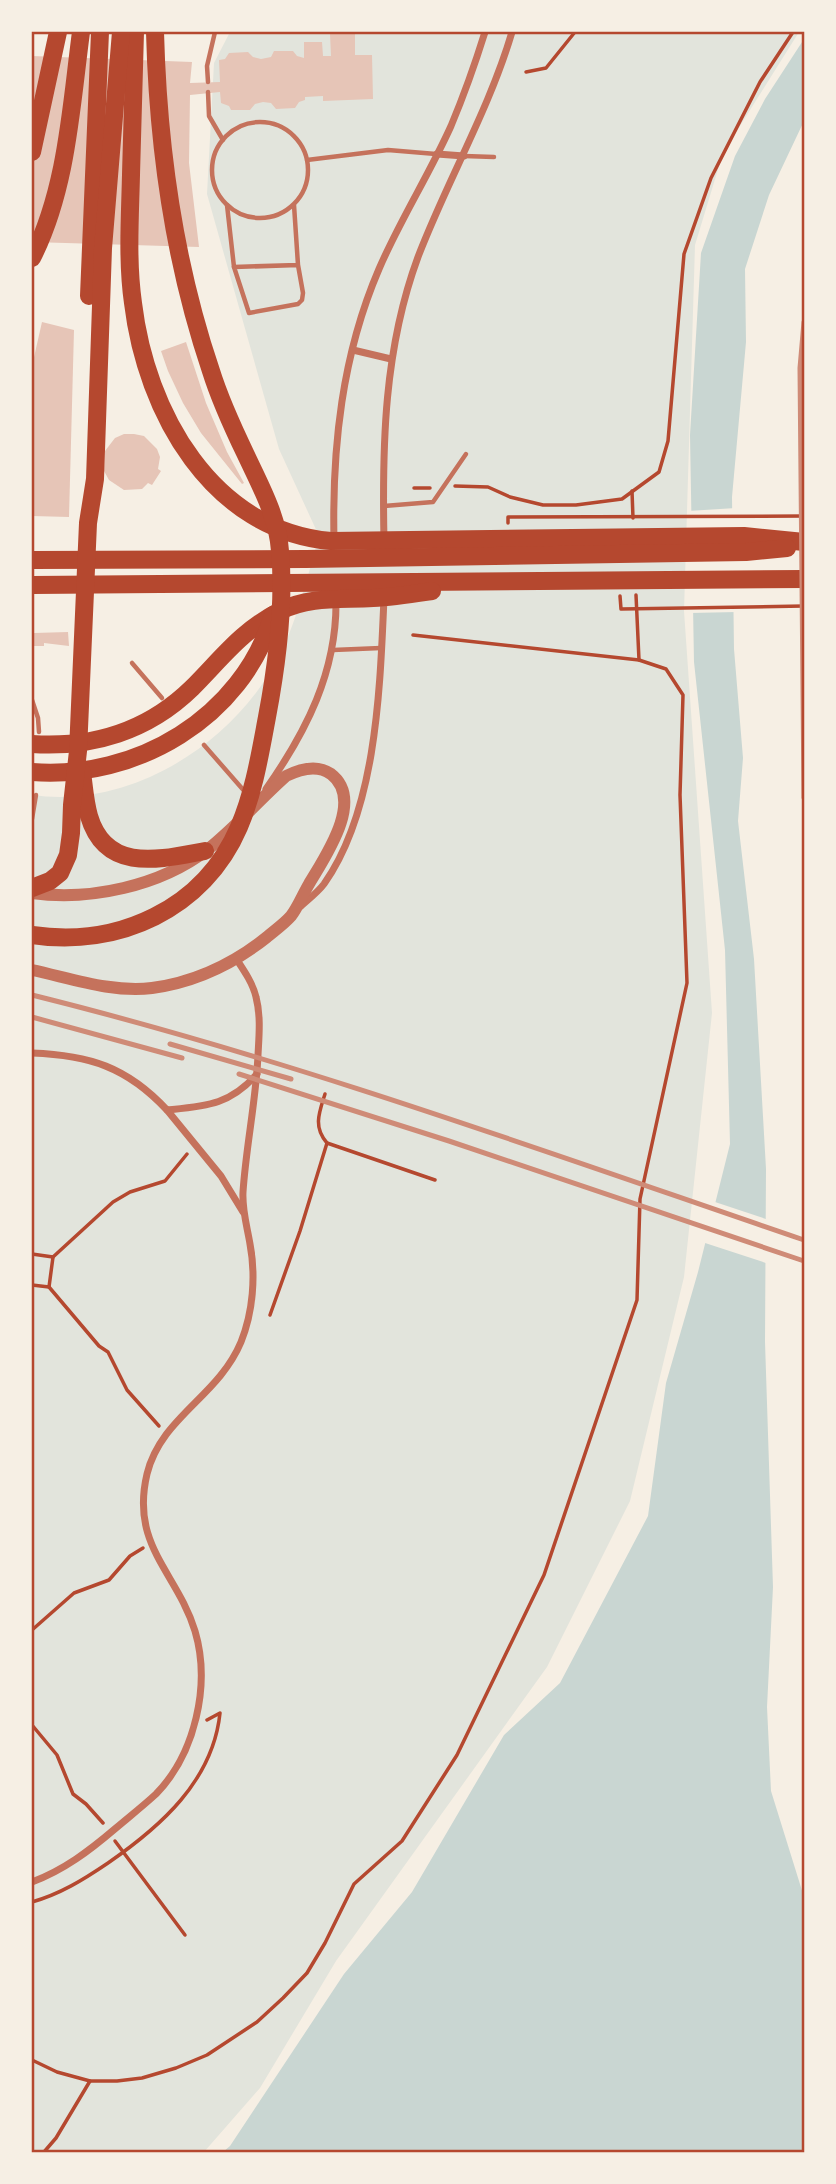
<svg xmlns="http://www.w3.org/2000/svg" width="836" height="2184" font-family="Lato,sans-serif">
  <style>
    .green { fill: #e2e4dc }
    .water { fill: #c9d6d2 }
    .pier { fill: #f6efe4 }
    .building { fill: #e6c5b7 }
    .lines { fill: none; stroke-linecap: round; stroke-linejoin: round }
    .path { stroke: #b5482f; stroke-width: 3.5 }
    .service { stroke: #c5725c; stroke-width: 4.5 }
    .minor { stroke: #c5725c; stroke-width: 7 }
    .tertiary { stroke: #c5725c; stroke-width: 12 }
    .motorway { stroke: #b5482f; stroke-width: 18 }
    .rail { stroke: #cf8b77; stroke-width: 5 }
    .neatline { fill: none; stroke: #b5482f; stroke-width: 2.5 }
  </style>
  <rect width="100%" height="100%" fill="#f6efe4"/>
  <path class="green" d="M230,32h569l-76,121 -28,92 -11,366 28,402 -28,264 -54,224 -83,166 -211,294 -76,127 -56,64h-172v-1357c97,14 198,-49 244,-133 21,-39 31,-84 43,-126l-40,-87 -72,-255 7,-131z"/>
  <path class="water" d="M804,39v82l-35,74 -24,74 1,73 -14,155 2,152 9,109 -5,63 16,138 12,210 -1,173 8,245 -6,120 4,84 33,106v255h-581l7,-6 114,-172 68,-82 92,-157 56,-52 88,-167 18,-133 32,-111 32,-128 -5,-194 -31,-288 -4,-227 11,-182 34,-97 30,-57z"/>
  <g class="pier">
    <path d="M736,508l1,104 -47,1 -2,-102z"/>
    <path d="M712,1201l57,19v44l-67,-22z"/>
  </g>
  <g class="building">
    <path d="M355,33v22h17l1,44 -50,2v-5l-18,1v3l-6,2 -4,6 -19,1 -5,-6 -8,-1 -8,2 -5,6h-19l-2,-4 -8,-3 -1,-11 -30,3 -1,68 10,84 -167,-5v-186l160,6 -2,21 30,-1 -1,-22 6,-1 4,-6 19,-1 5,5 8,2 10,-2 3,-6h19l4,5 7,2v-16h18l1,14h8l-1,-22z"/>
    <path d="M42,322l32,8 -5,187 -37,-1v-150z"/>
    <path d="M186,342l20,61 21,49 17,31 -2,1 -41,-51 -18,-30 -15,-32 -7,-20z"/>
    <path d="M124,434h10l10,2 13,13 3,8 -2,12 3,2 -9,14 -4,-2 -6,6 -18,1 -15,-10 -5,-9 1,-20 10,-13z"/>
    <path d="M68,632l1,14 -25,-3v3h-10v-13z"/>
  </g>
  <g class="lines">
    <g class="path">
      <path d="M526,72l20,-4 29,-36"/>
      <path d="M455,486l33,1 22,10 33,8h33l46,-6 37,-27 9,-31 16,-187 27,-76 49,-96 33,-50"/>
      <path d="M414,488h16"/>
      <path d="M632,491l1,27"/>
      <path d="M508,523v-6l296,-1"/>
      <path d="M636,595l3,65"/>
      <path d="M620,596l1,13 183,-3"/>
      <path d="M325,1094c-6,19 -12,33 2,49"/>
      <path d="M32,1254l21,3"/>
      <path d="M32,1285l17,2 4,-30 60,-55 17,-10 35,-11 22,-27"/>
      <path d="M49,1287l50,59 9,6 19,38 32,36"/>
      <path d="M270,1315l30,-84 27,-88 108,37"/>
      <path d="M32,1630l42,-37 35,-13 21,-24 13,-8"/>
      <path d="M32,1725l25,30 16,39 13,10 17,19"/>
      <path d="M115,1841l70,94"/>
      <path d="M32,1902c28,-8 51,-22 76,-39 52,-36 105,-82 112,-150l-13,7"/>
      <path d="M32,2060l25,12 33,9h27l25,-3 34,-10 31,-13 50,-33 26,-24 24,-25 18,-30 29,-59 48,-43 55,-86 87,-180 93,-275 3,-101 47,-216 -7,-188 3,-100 -17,-26 -27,-9 -226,-25"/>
      <path d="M44,2152l12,-14 34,-57"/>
    </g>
    <g class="service">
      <path d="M208,82l-1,-16 8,-34"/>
      <path d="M208,92l1,24 14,24"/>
      <circle cx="260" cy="170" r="48"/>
      <path d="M464,156l30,1"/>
      <path d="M307,160l81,-10 48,4"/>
      <path d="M227,205l7,62"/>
      <path d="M294,205l4,60 5,28 -1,7 -4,4 -49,9 -15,-46 64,-2"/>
      <path d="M384,506l49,-4 33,-48"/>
      <path d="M333,650l48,-2"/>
      <path d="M132,663l30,35"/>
      <path d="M32,700l6,18 1,14"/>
      <path d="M204,745l42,48"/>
      <path d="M32,819l4,-24"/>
    </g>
    <g class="minor">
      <path d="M437,154l27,2"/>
      <path d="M353,350l38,9"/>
      <path d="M334,540c-2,-93 8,-185 45,-271 21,-49 50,-94 72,-143 13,-31 24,-62 34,-94"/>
      <path d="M384,541c-2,-96 0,-192 34,-284 29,-76 71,-147 94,-225"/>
      <path d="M266,789c40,-57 71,-117 70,-189"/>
      <path d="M301,906c8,-7 17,-14 23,-22 53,-75 56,-197 60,-286"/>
      <path d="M32,1053c57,2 95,14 135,57 39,-4 63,-5 90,-36"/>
      <path d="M167,1110l54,66 22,36"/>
      <path d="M32,1882c32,-12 57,-31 84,-54 13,-11 27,-22 40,-34 39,-40 55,-109 39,-163 -18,-59 -65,-85 -48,-157 14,-57 71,-77 94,-132 12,-30 15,-66 9,-98 -3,-18 -8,-34 -7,-52 3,-46 13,-91 15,-137 1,-19 3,-39 -2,-58 -3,-13 -11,-25 -19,-37"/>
    </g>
    <path class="tertiary" d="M32,893c58,8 128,-7 175,-43 28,-22 52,-50 79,-74 14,-7 31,-12 45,-2 34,26 -6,83 -22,110 -6,10 -11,23 -18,32 -7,8 -17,15 -24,21 -35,28 -71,45 -115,51 -40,5 -82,-10 -120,-18"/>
    <g class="motorway">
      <path d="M135,32c-1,47 -3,95 -4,143 -1,43 -4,86 2,128 13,109 79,228 198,238l413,-5 60,6"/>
      <path d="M32,152l26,-120"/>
      <path d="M32,258c35,-69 39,-151 49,-226"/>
      <path d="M89,296l11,-264"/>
      <path d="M32,560l274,-1 440,-7 41,-4"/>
      <path d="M32,585l772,-6"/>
      <path d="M32,744c60,4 116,-13 160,-56 30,-30 49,-57 88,-77 30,-15 60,-11 93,-13 20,-1 39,-4 59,-7"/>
      <path d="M32,772c104,8 210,-54 241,-157"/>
      <path d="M82,772c2,15 3,30 7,44 17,58 72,43 116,35"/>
      <path d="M32,888l18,-7 10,-8 8,-18 3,-22 1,-28 6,-54 10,-228 7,-44 8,-231 18,-216"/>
      <path d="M32,935c86,13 172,-26 207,-108 15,-35 21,-73 28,-110 10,-53 18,-112 13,-166 -2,-34 -20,-66 -34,-96 -13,-27 -26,-55 -35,-84 -37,-109 -53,-225 -56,-339"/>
    </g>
    <g class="rail">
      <path d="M804,322l-4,46 4,430"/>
      <path d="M32,995c262,65 517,158 772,245"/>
      <path d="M32,1017l150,41"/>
      <path d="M170,1044l121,35"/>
      <path d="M239,1074l210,67 355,120"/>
    </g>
  </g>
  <rect width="836" height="2184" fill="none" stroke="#f6efe4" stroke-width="66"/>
  <rect x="33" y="33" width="770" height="2118" class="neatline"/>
</svg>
